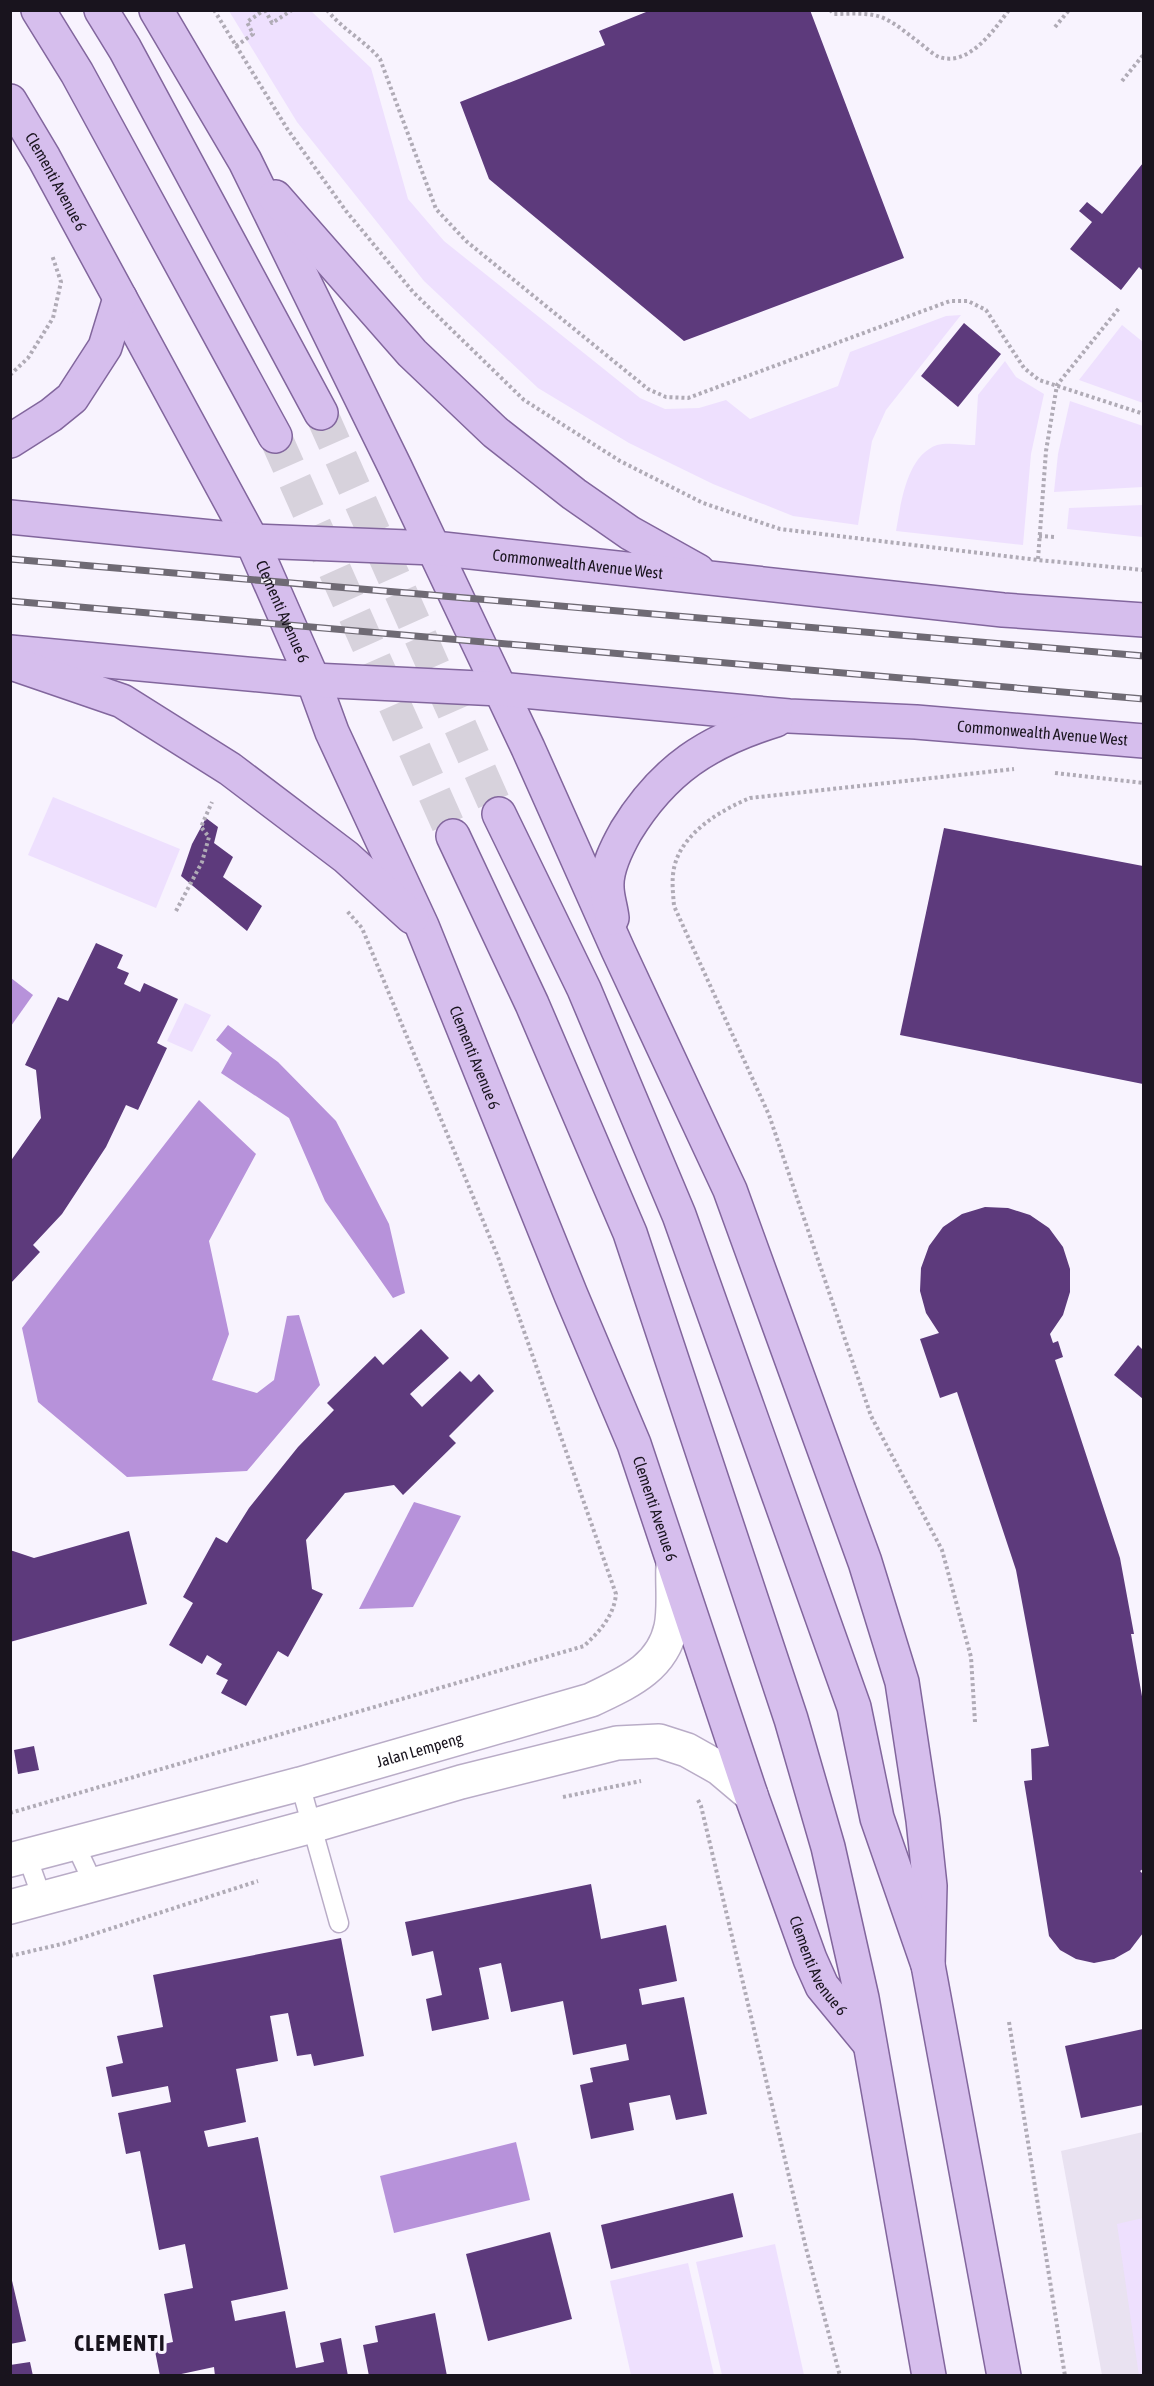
<svg xmlns="http://www.w3.org/2000/svg" width="1154" height="2386" font-family="'Asap Condensed',sans-serif">
  <style>
    .built { fill: #e9e2f1 }
    .green { fill: #eee0fe }
    .water { fill: #b792da }
    .building { fill: #5d3a7c }
    .lines { fill: none; stroke-linecap: round; stroke-linejoin: round }
    .primary-tunnel { stroke: #d7d2dc; stroke-width: 33; stroke-dasharray: 33 16; stroke-linecap: butt }
    .service-casing { stroke: #b9acc7; stroke-width: 21 }
    .minor-casing { stroke: #b9acc7; stroke-width: 36 }
    .primary-casing { stroke: #82669d; stroke-width: 36 }
    .path { stroke: #b0abb6; stroke-width: 4; stroke-dasharray: 3 3; stroke-linecap: butt }
    .service { stroke: #fff; stroke-width: 18 }
    .minor { stroke: #fff; stroke-width: 33 }
    .primary { stroke: #d6beed; stroke-width: 33 }
    .rail-casing { stroke: #6f6a74; stroke-width: 7 }
    .rail { stroke: #f8f3fe; stroke-width: 4.5; stroke-dasharray: 14; stroke-linecap: butt }
    .labels { text-anchor: middle; dominant-baseline: central; stroke-width: 6; stroke-linejoin: round; paint-order: stroke }
    .street-label { font-size: 16px; fill: #19141e; stroke: #f8f3fe }
    .district-label { font-size: 22px; font-weight: bold; letter-spacing: 1.5px; fill: #19141e; stroke: #f8f3fe }
  </style>
  <rect width="100%" height="100%" fill="#f8f3fe"/>
  <path class="built" d="M1143,2132v243h-41l-41,-224z"/>
  <g class="green">
    <path d="M229,11h82l60,57 37,131 36,42 196,157 25,11 34,-1 27,-8 24,19 88,-33 12,-34 96,-36 15,-1 -75,95 -14,31 -14,84 -65,-9 -80,-32 -84,-41 -91,-55 -114,-107 -127,-159z"/>
    <path d="M1122,325l21,17v61l-64,-23z"/>
    <path d="M1005,361l11,16 28,17 -13,60 -8,91 -127,-14c5,-27 10,-75 41,-86 10,-3 27,0 38,0l3,-50z"/>
    <path d="M1070,401l73,25v61l-89,5 4,-38z"/>
    <path d="M1143,505v32l-76,-8 2,-21z"/>
    <path d="M53,797l127,52 -24,59 -128,-53z"/>
    <path d="M185,1003l26,12 -19,37 -25,-11z"/>
    <path d="M1143,2218l1,157 -5,1 -22,-152z"/>
    <path d="M775,2244l29,131h-82l-26,-113z"/>
    <path d="M688,2263l26,112h-83l-21,-94z"/>
  </g>
  <g class="water">
    <path d="M11,978l22,17 -22,31z"/>
    <path d="M228,1025l50,37 58,59 53,103 16,69 -12,5 -68,-97 -36,-83 -68,-45 11,-20 -16,-13z"/>
    <path d="M199,1100l57,54 -47,87 20,93 -17,46 45,13 17,-13 13,-64 12,-1 21,70 -73,86 -120,6 -89,-75 -16,-74z"/>
    <path d="M414,1502l47,14 -48,91 -54,2z"/>
    <path d="M516,2142l14,58 -136,33 -14,-57z"/>
  </g>
  <g class="building">
    <path d="M651,10h159l94,248 -220,83 -195,-162 -29,-77 145,-57 -6,-14z"/>
    <path d="M1143,163v108l-4,-4 -18,23 -51,-41 22,-27 -13,-11 8,-9 15,12z"/>
    <path d="M964,323l37,31 -43,53 -37,-31z"/>
    <path d="M206,818l12,9 -4,16 19,14 -10,20 39,29 -15,25 -66,-55 11,-32z"/>
    <path d="M944,828l199,38v218l-243,-49z"/>
    <path d="M96,943l27,12 -6,13 12,5 -5,11 16,8 4,-9 34,16 -21,44 10,5 -29,62 -12,-5 -20,42 -44,67 -29,31 7,7 -30,32v-122l31,-44 -5,-48 -11,-5 33,-68 10,4z"/>
    <path d="M985,1207l23,1 22,7 19,13 14,19 7,22v23l-7,23 -13,19 3,9 5,-2 5,16 -8,3 65,198 14,76h-3l12,68v167l-3,2 3,3v59l-13,17 -16,9 -20,4 -18,-4 -16,-9 -11,-14 -25,-155 8,-1 -1,-31 18,-3 -33,-176 -59,-178 -17,6 -20,-59 19,-6 -13,-20 -6,-22 1,-23 8,-22 14,-19 19,-13z"/>
    <path d="M421,1329l28,29 -39,36 12,13 38,-36 11,11 8,-8 15,17 -45,45 7,7 -53,52 -9,-10 -49,8 -39,47 6,49 11,5 -35,63 -10,-6 -32,55 -25,-13 7,-13 -12,-6 6,-10 -15,-9 -5,9 -33,-19 24,-42 -10,-6 33,-60 11,6 22,-35 49,-61 36,-37 -7,-7 48,-47 8,9z"/>
    <path d="M1138,1345l5,5v49l-29,-24z"/>
    <path d="M129,1531l18,73 -137,38v-92l24,8z"/>
    <path d="M34,1746l5,24 -21,4 -4,-24z"/>
    <path d="M591,1884l10,55 65,-14 11,56 -38,8 3,16 42,-8 23,117 -31,6 -6,-25 -41,8 5,27 -43,9 -11,-54 13,-3 -3,-14 39,-8 -3,-16 -53,11 -10,-54 -52,11 -10,-49 -22,5 10,51 -57,12 -6,-32 16,-4 -9,-44 -21,5 -7,-34z"/>
    <path d="M341,1938l23,118 -50,10 -3,-12 -14,2 -9,-43 -18,3 8,45 -42,8 10,53 -42,9 4,16 50,-10 30,152 -57,12 4,20 50,-10 11,57 28,-6 -4,-19 21,-5 7,38h-133l-1,-9 -42,9h-12l-6,-30 19,-4 -9,-48 29,-6 -8,-44 -26,6 -19,-99 -14,3 -8,-41 53,-11 -3,-16 -56,11 -6,-30 17,-4 -6,-27 46,-9 -10,-52z"/>
    <path d="M1143,2029v76l-62,13 -16,-72z"/>
    <path d="M733,2193l10,44 -132,32 -10,-44z"/>
    <path d="M550,2232l22,87 -84,22 -22,-87z"/>
    <path d="M10,2272l16,69 -16,3z"/>
    <path d="M435,2313l12,63h-78l-6,-31 15,-3 -3,-16z"/>
    <path d="M30,2362l3,14h-23v-11z"/>
  </g>
  <g class="lines">
    <g class="primary-tunnel">
      <path d="M321,413l178,401"/>
      <path d="M275,436l178,400"/>
    </g>
    <g class="service-casing">
      <g id="service">
        <path d="M300,1784l39,139"/>
        <path d="M75,1844l19,41"/>
        <path d="M27,1856l15,42"/>
      </g>
    </g>
    <g class="minor-casing">
      <g id="minor">
        <path id="s1" d="M10,1860l290,-76 291,-84c35,-17 71,-31 80,-73 4,-19 1,-42 2,-62"/>
        <path d="M10,1907l302,-81 149,-44 156,-39 42,-2 28,9 32,18 32,27"/>
      </g>
    </g>
    <g class="primary-casing">
      <g id="primary">
        <path d="M38,10l39,63 198,363"/>
        <path d="M101,10l24,39 196,364"/>
        <path d="M156,10l89,151 150,306 133,281 90,202 112,240 135,372 37,120 21,138 7,66 -2,79"/>
        <path id="s2" d="M10,101l34,57 208,383 61,139 19,52 90,194 149,369 63,149 117,351 59,164 12,27 47,57"/>
        <path d="M275,197l137,156 83,79 79,62 56,39 68,38"/>
        <path d="M10,441l41,-26 21,-17 33,-51 15,-49"/>
        <path id="s3" d="M10,517l242,24 182,7 569,62 141,10"/>
        <path id="s4" d="M10,652l303,28 187,9 289,27 127,6 228,19"/>
        <path d="M17,665l105,36 108,68 116,88 66,60"/>
        <path d="M499,814l85,175 95,226 175,492 23,111 51,147 76,411"/>
        <path d="M453,836l79,168 98,229 161,486 37,128 34,151 67,378"/>
        <path d="M612,918c-1,-10 -5,-21 -5,-31 -1,-19 10,-40 19,-56 38,-62 82,-90 150,-111"/>
      </g>
    </g>
    <g class="path">
      <path d="M214,10l74,120 58,81 67,81 111,108 96,61 83,42 77,26 258,31 106,10"/>
      <path d="M265,10l7,13 20,-13"/>
      <path d="M327,10c15,19 38,31 53,49l56,150 30,32 182,148 18,8 22,1 262,-97h18l18,9 38,58 15,12 105,34"/>
      <path d="M830,10l4,4c16,0 32,-2 47,3 13,5 24,15 35,23 7,5 16,14 23,17 30,10 55,-27 70,-47"/>
      <path d="M1055,27l14,-17"/>
      <path d="M236,46l17,-12 -6,-12 17,-12"/>
      <path d="M1122,81l22,-27"/>
      <path d="M10,375l18,-17 25,-40 8,-36 -9,-27"/>
      <path d="M1039,536l17,1"/>
      <path d="M1038,559l8,-108 11,-66 63,-78"/>
      <path d="M1055,773l89,10"/>
      <path d="M176,911l26,-49 7,-25 -8,-10 11,-25"/>
      <path d="M975,1722l-4,-65 -29,-107 -71,-134 -102,-301 -95,-209c-1,-14 -3,-28 1,-42 9,-32 46,-54 75,-66l264,-29"/>
      <path d="M563,1797l78,-16"/>
      <path d="M698,1800l3,6 105,442 34,128"/>
      <path d="M10,1813l574,-167c15,-14 30,-30 32,-52l-118,-337 -136,-329 -15,-17"/>
      <path d="M10,1956l56,-13 192,-62"/>
      <path d="M1009,2022l56,354"/>
    </g>
    <use href="#service" class="service"/>
    <use href="#minor" class="minor"/>
    <use href="#primary" class="primary"/>
    <g class="rail-casing">
      <g id="rail">
        <path d="M10,559l1134,97"/>
        <path d="M10,601l1134,98"/>
      </g>
    </g>
    <use href="#rail" class="rail"/>
  </g>
  <g class="labels">
    <g class="street-label">
      <text stroke="none"><textPath href="#s2" startOffset="93">Clementi Avenue 6</textPath></text>
      <text stroke="none"><textPath href="#s3" startOffset="570">Commonwealth Avenue West</textPath></text>
      <text stroke="none"><textPath href="#s2" startOffset="579">Clementi Avenue 6</textPath></text>
      <text stroke="none"><textPath href="#s4" startOffset="1036">Commonwealth Avenue West</textPath></text>
      <text stroke="none"><textPath href="#s2" startOffset="1065">Clementi Avenue 6</textPath></text>
      <text stroke="none"><textPath href="#s2" startOffset="1551">Clementi Avenue 6</textPath></text>
      <text stroke="none"><textPath href="#s1" startOffset="424">Jalan Lempeng</textPath></text>
      <text stroke="none"><textPath href="#s2" startOffset="2037">Clementi Avenue 6</textPath></text>
    </g>
    <g class="district-label">
      <text x="120" y="2343">CLEMENTI</text>
    </g>
  </g>
  <rect width="1154" height="2386" fill="none" stroke="#19141e" stroke-width="24"/>
</svg>
